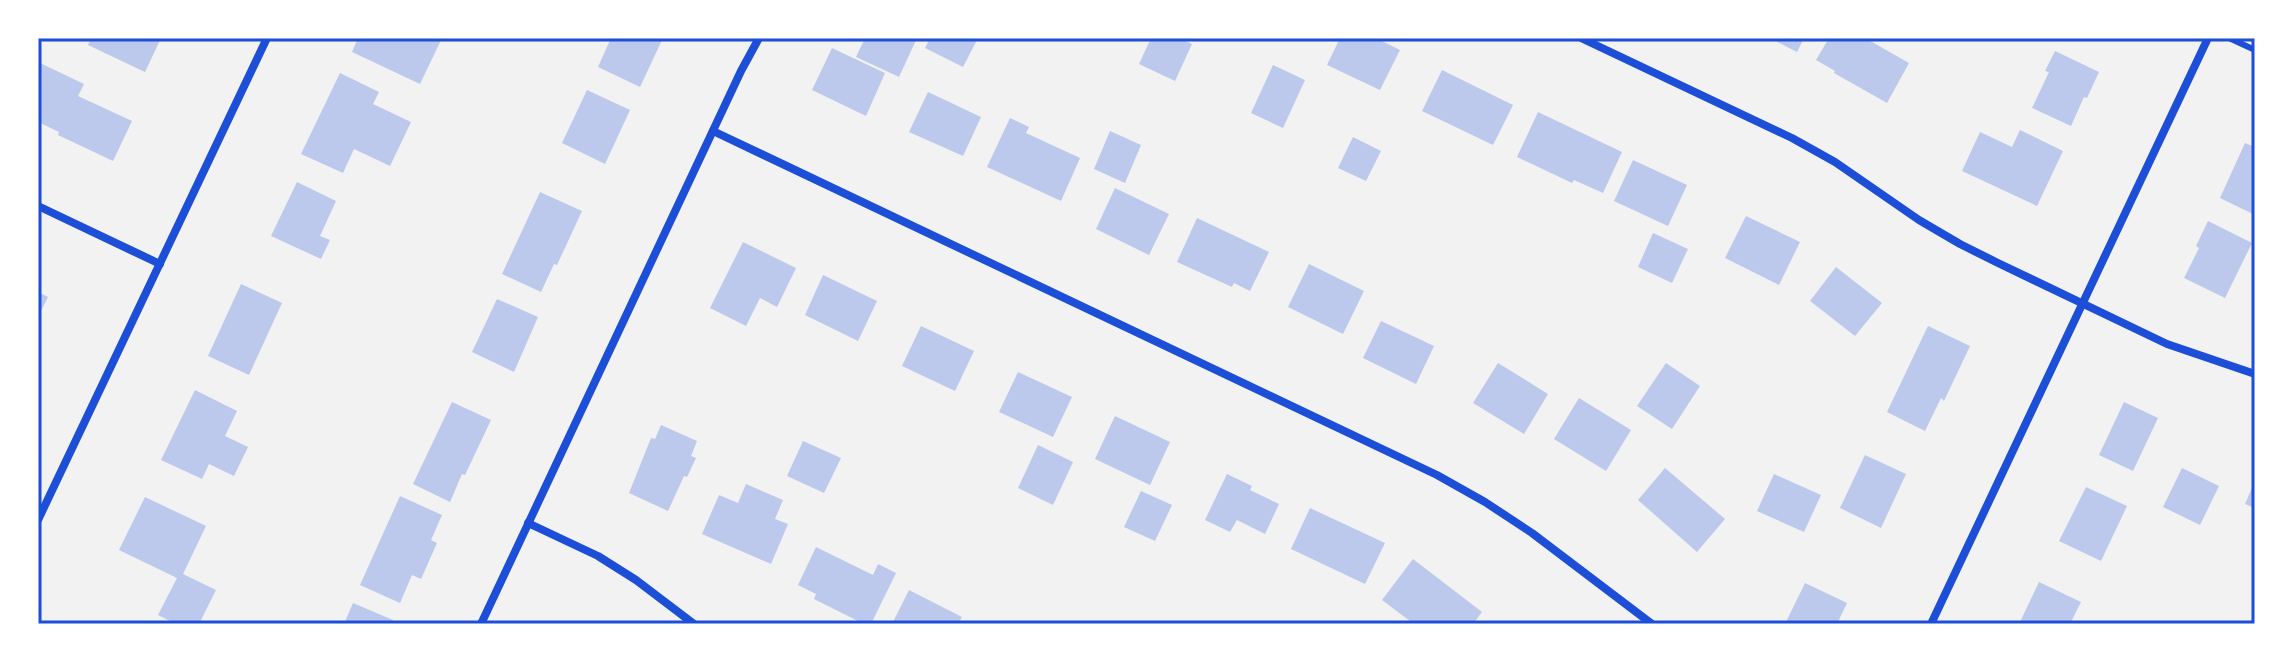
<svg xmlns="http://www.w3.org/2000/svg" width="2293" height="662" font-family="'Golos Text',sans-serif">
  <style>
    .building { fill: #bdc9ec }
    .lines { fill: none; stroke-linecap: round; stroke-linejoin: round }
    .service { stroke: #1d4ed8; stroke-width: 6 }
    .minor { stroke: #1d4ed8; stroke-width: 8 }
    .neatline { fill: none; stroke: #1d4ed8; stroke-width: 3 }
  </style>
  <rect width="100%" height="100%" fill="#f2f2f2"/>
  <g class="building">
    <path d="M91,38h70l-16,34 -57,-27z"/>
    <path d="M358,38h84l-22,46 -68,-32z"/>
    <path d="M611,38h52l-23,49 -42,-20z"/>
    <path d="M865,38h52l-18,39 -43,-20z"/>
    <path d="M930,38h48l-15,29 -38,-19z"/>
    <path d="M1151,38h29l12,6 -17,37 -36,-17z"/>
    <path d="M1340,38h36l24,12 -20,40 -53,-25z"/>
    <path d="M1770,38h34l-7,14z"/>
    <path d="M1829,38h36l44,25 -22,40 -53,-30 1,-2 -19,-11z"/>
    <path d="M832,48l53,25 -19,43 -54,-26z"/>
    <path d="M2055,51l44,21 -12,26 -3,-1 -13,29 -39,-18 17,-36 -4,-1z"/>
    <path d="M40,63l44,21 -6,12 54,25 -19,40 -55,-26 1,-3 -21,-10z"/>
    <path d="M1273,65l32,15 -22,48 -32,-15z"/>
    <path d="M1442,70l71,35 -20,40 -71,-34z"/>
    <path d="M340,73l39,19 -6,12 38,18 -21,44 -36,-17 -11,24 -42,-19z"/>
    <path d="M587,90l43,20 -25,54 -43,-21z"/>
    <path d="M928,92l53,25 -18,39 -54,-24z"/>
    <path d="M1538,112l84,40 -19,41 -29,-13 -2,3 -55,-26z"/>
    <path d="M1010,118l19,9 -3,6 54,25 -19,43 -74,-34z"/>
    <path d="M2020,130l43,21 -26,55 -75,-35 18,-39 32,15z"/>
    <path d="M1110,131l31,14 -16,38 -31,-14z"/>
    <path d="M1353,137l28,14 -15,30 -28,-13z"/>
    <path d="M2245,143l10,4v68l-35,-17z"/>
    <path d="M1633,160l54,25 -19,41 -54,-25z"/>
    <path d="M297,182l39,19 -16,35 10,4 -9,19 -50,-23z"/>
    <path d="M1115,188l54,26 -20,41 -53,-26z"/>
    <path d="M540,192l42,19 -25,54 -3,-1 -13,28 -39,-18z"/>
    <path d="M1746,216l54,26 -21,43 -54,-27z"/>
    <path d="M1197,218l72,34 -19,39 -16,-8 -2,4 -55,-25z"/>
    <path d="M2208,221l44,22 -27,55 -41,-20 15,-30 -3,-2z"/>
    <path d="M1653,233l35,16 -16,34 -34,-16z"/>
    <path d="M743,242l53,26 -19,39 -17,-9 -14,28 -36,-18z"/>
    <path d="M1309,264l55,27 -21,43 -55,-27z"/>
    <path d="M1836,267l46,36 -27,33 -45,-35z"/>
    <path d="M823,275l54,26 -19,40 -53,-26z"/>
    <path d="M241,284l41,19 -33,72 -41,-19z"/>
    <path d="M38,292l10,5 -10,20z"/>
    <path d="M497,299l41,18 -24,55 -42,-20z"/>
    <path d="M1381,321l53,25 -18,38 -53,-26z"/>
    <path d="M921,326l53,25 -19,40 -53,-25z"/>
    <path d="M1928,326l42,20 -26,55 -3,-3 -16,33 -38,-19z"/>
    <path d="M1498,363l50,31 -24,40 -51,-31z"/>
    <path d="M1666,363l34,23 -28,43 -35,-23z"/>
    <path d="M1018,372l54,25 -19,40 -54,-25z"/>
    <path d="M195,390l42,21 -12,25 23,11 -14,29 -25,-12 -7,15 -41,-19z"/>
    <path d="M1579,398l52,32 -25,41 -52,-32z"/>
    <path d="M452,402l39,18 -26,55 -3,-1 -12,28 -37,-18z"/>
    <path d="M2124,402l34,16 -25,53 -34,-16z"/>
    <path d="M1115,416l55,26 -20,43 -55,-26z"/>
    <path d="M661,425l36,16 -6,15 5,2 -9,19 -3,-1 -16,35 -39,-18 22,-55 4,1z"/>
    <path d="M803,441l38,17 -17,35 -37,-17z"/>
    <path d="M1038,445l35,17 -20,43 -35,-17z"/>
    <path d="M1865,455l41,19 -25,54 -41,-20z"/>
    <path d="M1665,468l60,51 -28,33 -59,-52z"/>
    <path d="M2182,468l37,18 -19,39 -37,-18z"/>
    <path d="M1227,474l25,12 -2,4 29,14 -14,30 -28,-14 -7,12 -25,-12z"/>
    <path d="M1774,474l47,21 -17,37 -47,-21z"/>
    <path d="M2255,481v27l-10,-4z"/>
    <path d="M746,484l37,16 -8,19 13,5 -17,40 -69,-30 17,-39 19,8z"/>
    <path d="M2086,487l41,19 -26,55 -42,-20z"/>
    <path d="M1141,491l31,14 -17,36 -31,-14z"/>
    <path d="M400,496l42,19 -11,25 6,3 -16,36 -9,-4 -12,28 -40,-18z"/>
    <path d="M145,497l61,29 -23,48 33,16 -17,34h-23l-18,-9 19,-37 -58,-28z"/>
    <path d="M1310,508l75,35 -20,41 -74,-35z"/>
    <path d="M816,547l57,28 5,-11 18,9 -25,51h-7l-50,-25 2,-5 -18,-9z"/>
    <path d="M1413,559l69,53 -9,12h-59l-32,-24z"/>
    <path d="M2039,582l42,20 -11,22h-51z"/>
    <path d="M1805,583l42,20 -10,21h-52z"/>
    <path d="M909,590l53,27 -4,7h-66z"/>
    <path d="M353,603l40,17 -2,4h-47z"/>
  </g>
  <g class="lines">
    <path class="service" d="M2229,38l26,12"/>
    <g class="minor">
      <path d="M1581,38l211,100 43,24 84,58 41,24 38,19 169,81 88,30"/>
      <path d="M713,131l724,344 48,27 47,31 120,91"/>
      <path d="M38,206l122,58"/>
      <path d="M38,520l229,-482"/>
      <path d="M528,523l70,33 38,24 58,44"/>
      <path d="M481,624l260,-553 18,-33"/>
      <path d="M1931,624l277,-586"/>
    </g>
  </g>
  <rect width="2293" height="662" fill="none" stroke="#ffffff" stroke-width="80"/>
  <rect x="40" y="40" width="2213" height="582" class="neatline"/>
</svg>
